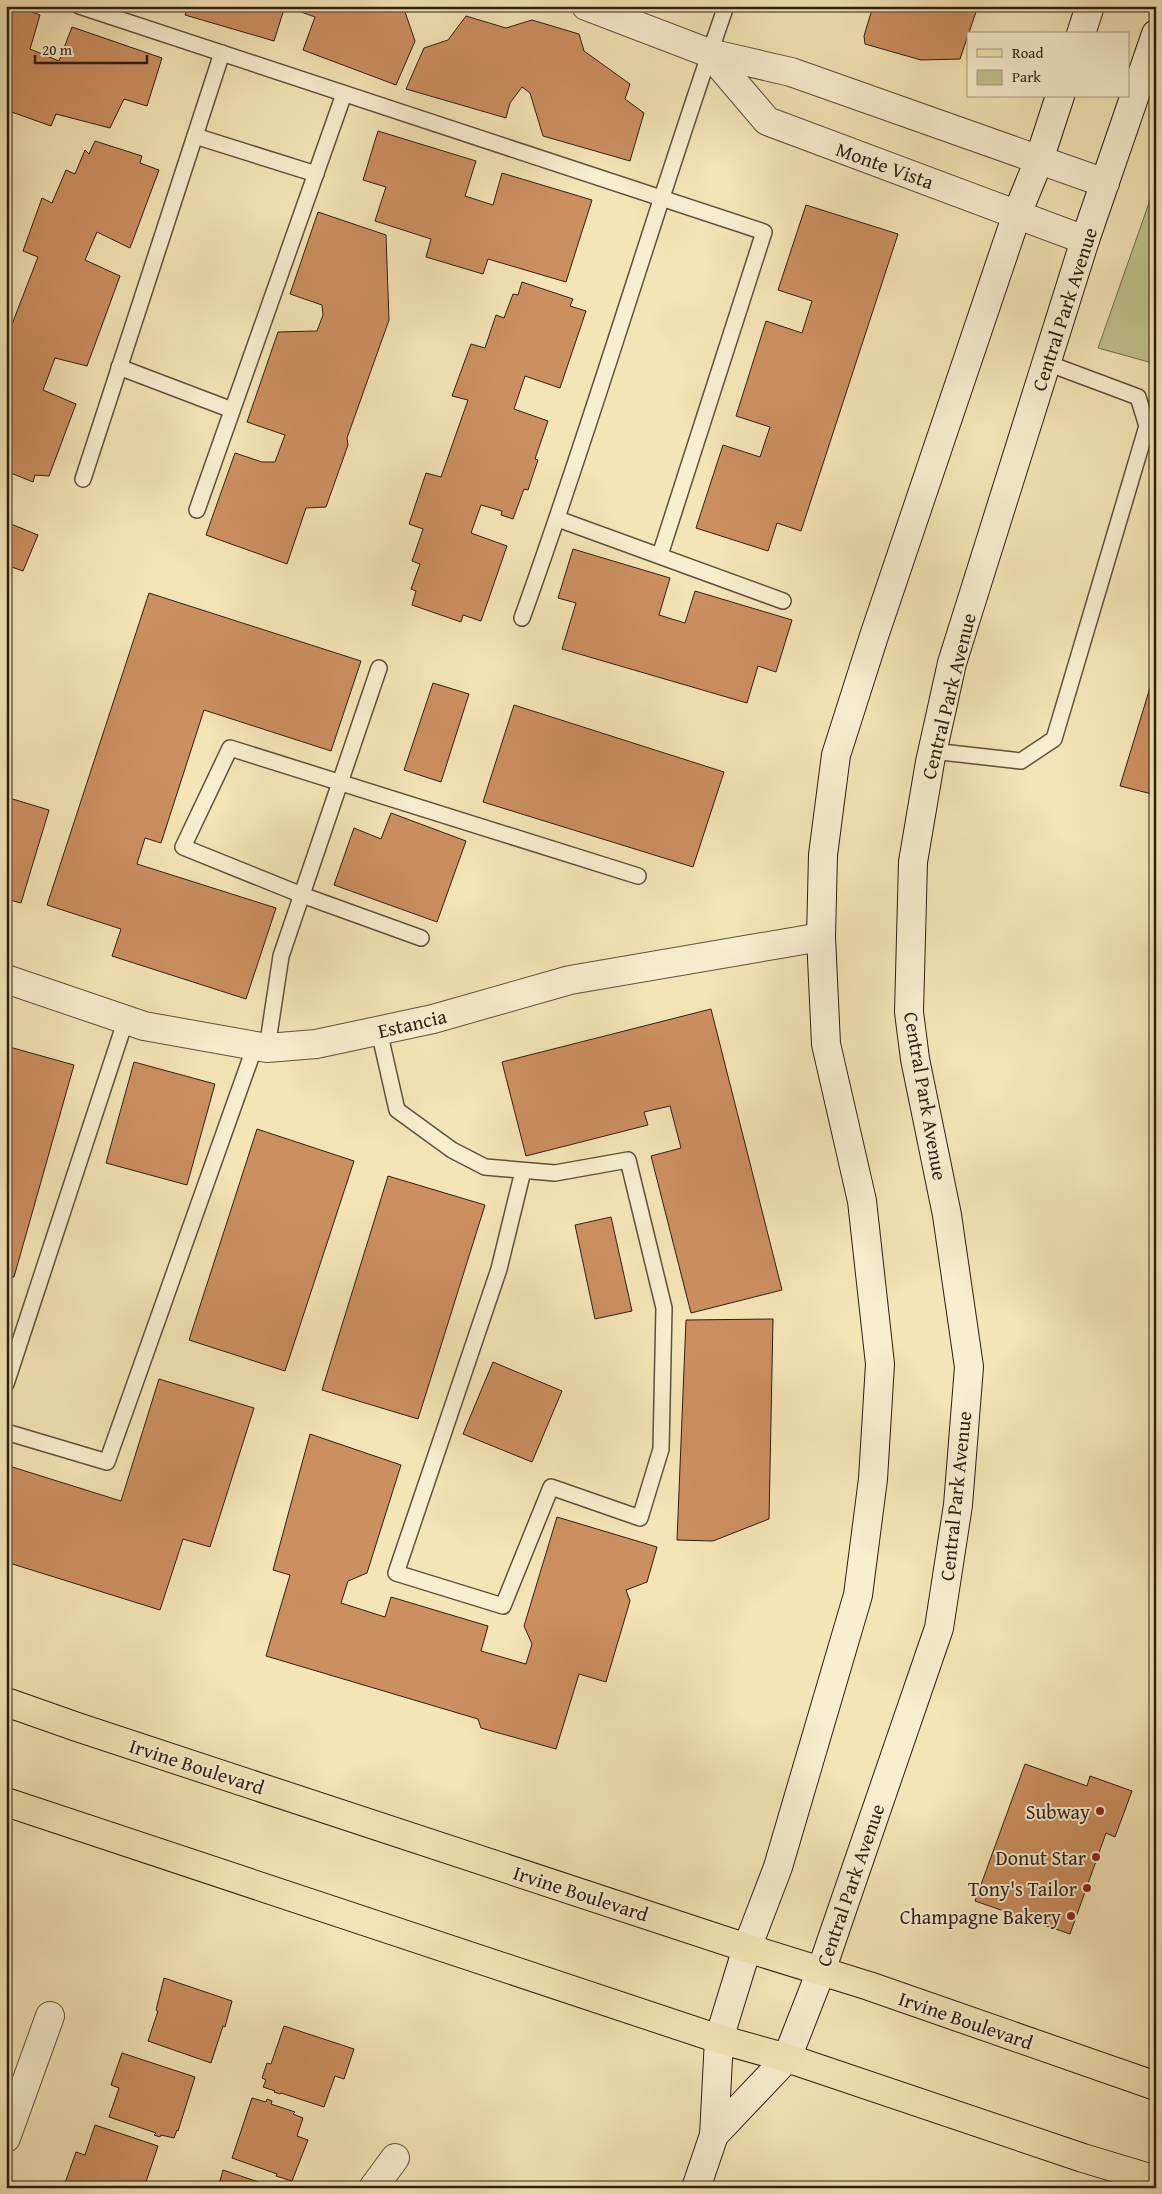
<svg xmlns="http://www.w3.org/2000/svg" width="1162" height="2194" font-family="'Gentium Book Plus',serif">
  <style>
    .green { fill: #bfc38b; stroke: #767050 }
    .building { fill: #cc8f60; stroke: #2e1e14 }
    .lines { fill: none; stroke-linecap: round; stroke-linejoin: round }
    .lane-casing { stroke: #60503c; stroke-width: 18 }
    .street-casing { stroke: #60503c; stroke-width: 30 }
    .secondary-casing { stroke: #2e1e14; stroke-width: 30 }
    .primary-casing { stroke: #2e1e14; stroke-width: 30 }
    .lane { stroke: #f8eed0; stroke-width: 15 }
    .street { stroke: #f8eed0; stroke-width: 28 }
    .secondary { stroke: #f8eed0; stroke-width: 28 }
    .primary { stroke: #f4e5b6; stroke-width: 28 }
    .poi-dot { fill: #8f2418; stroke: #f8eed0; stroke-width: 2 }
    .labels { text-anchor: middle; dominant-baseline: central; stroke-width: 4; stroke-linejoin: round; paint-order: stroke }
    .street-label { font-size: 20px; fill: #2e1e14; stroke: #f8eed0 }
    .poi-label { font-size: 20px; fill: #2e1e14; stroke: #f8eed0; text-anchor: end }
  </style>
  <rect width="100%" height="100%" fill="#f4e5b6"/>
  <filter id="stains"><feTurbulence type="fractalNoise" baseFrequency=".004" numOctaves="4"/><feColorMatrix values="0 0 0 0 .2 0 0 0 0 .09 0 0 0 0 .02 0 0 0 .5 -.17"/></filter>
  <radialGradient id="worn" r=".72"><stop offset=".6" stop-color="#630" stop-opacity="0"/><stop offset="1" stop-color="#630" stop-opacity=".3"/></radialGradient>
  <path class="green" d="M1156,183v181l-58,-16z"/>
  <g class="building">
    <path d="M6,6h10l24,9 -10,34 29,12 13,-34 90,31 -15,48 -23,-7 -14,29 -54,-14 -5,12 -45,-16z"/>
    <path d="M188,6h215l12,35 -19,44 -93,-35 12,-33 -30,-11 -11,35 -89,-26z"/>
    <path d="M873,6h105l-18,53 -39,1 -56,-16 -1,-8z"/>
    <path d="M466,16l40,12 26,-8 47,14 5,17 46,33 -5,15 19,14 -14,48 -87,-25 -13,-43 -8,-6 -12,16 -4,15 -100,-29 18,-41 24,-8z"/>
    <path d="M378,131l98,30 -11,35 28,9 9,-32 90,27 -26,82 -78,-23 -5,15 -57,-17 5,-18 -56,-18 11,-34 -23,-7z"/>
    <path d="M95,141l47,15 -2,7 19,7 -29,78 -33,-16 -12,28 35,16 -33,90 -32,-8 -12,32 33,14 -27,72 -14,-1 -2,7 -27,-11v-140l3,1 29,-75 -15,-6 19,-53 10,5 14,-33 9,4 10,-24 4,4z"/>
    <path d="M806,205l92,29 -97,297 -24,-8 -9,28 -72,-23 27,-83 37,12 10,-30 -34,-11 30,-95 36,12 10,-32 -34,-11z"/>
    <path d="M318,212l68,23 3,85 -42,118 1,7 -22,62 -20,1 -19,56 -81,-29 29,-82 27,9h13l10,-27 -38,-13 31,-90 39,-1 6,-16 -1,-10 -32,-11z"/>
    <path d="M522,282l51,17 -3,7 16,5 -26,77 -35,-12 -11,33 34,12 -13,38 3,1 -10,30 -4,-1 -11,30 -12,-4 1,-4 -21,-6 -10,28 36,13 -26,75 -18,-6 -2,7 -49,-17 4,-14 -5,-2 9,-25 -8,-3 11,-32 -14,-5 17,-51 15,4 27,-77 -16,-4 19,-52 14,4 11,-33 8,3 9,-24 5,1z"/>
    <path d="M6,522l32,13 -15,36 -17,-6z"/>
    <path d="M573,549l97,29 -11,37 26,8 10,-32 97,29 -16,52 -18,-6 -11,37 -185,-54 14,-46 -18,-5z"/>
    <path d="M149,593l212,68 -30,90 -127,-41 -43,133 -16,-5 -8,26 139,44 -30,91 -134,-43 9,-27 -74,-24z"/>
    <path d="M1156,668v127l-36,-9z"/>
    <path d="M433,683l36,11 -28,88 -37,-12z"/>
    <path d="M514,705l210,67 -31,95 -210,-65z"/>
    <path d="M6,797l43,13 -28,93 -15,-4z"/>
    <path d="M391,813l75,28 -29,81 -103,-37 20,-57 27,11z"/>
    <path d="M711,1009l71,281 -91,23 -40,-157 30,-8 -11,-42 -26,6 4,13 -122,31 -24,-94z"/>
    <path d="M6,1046l68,19 -60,212 -8,-2z"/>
    <path d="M134,1062l81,22 -28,101 -81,-22z"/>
    <path d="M257,1129l97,32 -69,210 -96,-31z"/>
    <path d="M388,1176l97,29 -67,214 -96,-29z"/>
    <path d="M611,1217l21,94 -37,8 -20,-94z"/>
    <path d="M773,1319l-4,200 -56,22 -36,-1 9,-220z"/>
    <path d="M493,1362l69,29 -30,71 -69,-28z"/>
    <path d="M159,1379l95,29 -44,139 -27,-8 -23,71 -154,-48v-97l115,36z"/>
    <path d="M310,1434l91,31 -34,108 -19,8 -7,22 44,14 6,-20 97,29 -7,25 45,13 6,-20 -8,-18 33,-109 100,30 -10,35 -21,8 4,11 -24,81 -27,-8 -23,75 -75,-21 -3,-9 -212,-63 24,-81 -17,-5z"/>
    <path d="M1025,1764l62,22 3,-10 42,15 -17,46 -9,-4 -36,101 -95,-33z"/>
    <path d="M164,1978l68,23 -7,26 -2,-1 -12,37 -63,-22 10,-30 -2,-1z"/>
    <path d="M284,2026l70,23 -10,30 -9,-3 -11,31 -43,-14 -1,1 -6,-2 1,-1 -12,-4 3,-7 -4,-2 5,-15 4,1z"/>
    <path d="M122,2053l73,24 -17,54 -1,-1 -3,8 -13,-3 -1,2 -6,-2 2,-2 -47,-16 10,-29 -8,-3z"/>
    <path d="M252,2098l14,4 1,-3 5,2 -1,3 24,8 -2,2 10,4 -6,18 11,4 -16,41 -16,-5 1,-2 -45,-16z"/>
    <path d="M95,2125l63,21 -14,42h-64l-15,-5 11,-31 9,3z"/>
    <path d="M223,2170l53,18h-58z"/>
  </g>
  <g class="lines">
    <g class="lane-casing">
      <g id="lane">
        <path d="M79,6l685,226 -104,323"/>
        <path d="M195,136l121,38"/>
        <path d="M119,367l113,43"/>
        <path d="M83,479l139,-426"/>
        <path d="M197,510l147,-416"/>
        <path d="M558,519l225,82"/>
        <path d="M522,618c73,-202 133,-409 204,-612"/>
        <path d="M932,751l89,10 33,-22 93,-313 -9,-29 -91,-34"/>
        <path d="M421,938l-119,-43 -119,-48 47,-99 408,128"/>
        <path d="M379,1031l18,79 55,40 33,17 70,6 73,-13 36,148 -3,141 -21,69 -89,-31 -48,119 -107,-33 103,-304 24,-98"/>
        <path d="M267,1048l14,-92 98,-288"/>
        <path d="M6,1384l120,-365"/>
        <path d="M6,1432l101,30 148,-416"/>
      </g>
    </g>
    <g class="street-casing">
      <g id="street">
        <path d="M586,6l123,47 82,19 314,111"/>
        <path d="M709,53l58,68 318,119"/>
        <path d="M6,979l138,47 123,22 49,-4 117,-25 137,-39 251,-43"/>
        <path d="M6,2138l44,-122"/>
        <path d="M373,2188l22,-30"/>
      </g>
    </g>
    <g class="secondary-casing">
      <g id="secondary">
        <path d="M1081,34l9,-28"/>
        <path d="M714,2135l73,-77 34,-87 118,-343 19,-123 11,-138 -22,-152 -32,-156 -6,-47 4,-150 17,-100 22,-99 133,-423 71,-206"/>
        <path d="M696,2188l18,-53 5,-96 28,-91 31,-81 80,-272 15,-116 7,-115 -18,-163 -36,-157 -5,-107 2,-82 13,-100 38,-119 143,-422 22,-54 21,-64"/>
      </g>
    </g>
    <g class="primary-casing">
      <g id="primary">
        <path d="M6,1702l71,25 670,221 122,38 287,100"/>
        <path d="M6,1802l713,237 68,19 296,100 73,22"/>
      </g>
    </g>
    <use href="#lane" class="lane"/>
    <use href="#street" class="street"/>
    <use href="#secondary" class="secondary"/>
    <use href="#primary" class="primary"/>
  </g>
  <g class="poi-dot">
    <circle cx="1100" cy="1811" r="5"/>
    <circle cx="1096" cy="1857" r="5"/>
    <circle cx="1087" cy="1888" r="5"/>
    <circle cx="1071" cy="1916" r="5"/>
  </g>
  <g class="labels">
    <g class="street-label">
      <text transform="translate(885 165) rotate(20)">Monte Vista</text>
      <text transform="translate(1064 309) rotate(-72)">Central Park Avenue</text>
      <text transform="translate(948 696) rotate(-76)">Central Park Avenue</text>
      <text transform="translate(412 1023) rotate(-13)">Estancia</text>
      <text transform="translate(926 1096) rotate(80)">Central Park Avenue</text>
      <text transform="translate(955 1496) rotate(-84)">Central Park Avenue</text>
      <text transform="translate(197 1766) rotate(18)">Irvine Boulevard</text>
      <text transform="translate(850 1885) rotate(-71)">Central Park Avenue</text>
      <text transform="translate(581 1893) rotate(18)">Irvine Boulevard</text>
      <text transform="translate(966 2020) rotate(19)">Irvine Boulevard</text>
    </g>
    <g class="poi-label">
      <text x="1090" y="1811">Subway</text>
      <text x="1086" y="1857">Donut Star</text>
      <text x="1077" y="1888">Tony's Tailor</text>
      <text x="1061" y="1916">Champagne Bakery</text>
    </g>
  </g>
  <rect width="1162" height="2194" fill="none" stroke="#f4e5b6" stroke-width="25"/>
  <rect x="8" y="8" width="1147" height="2179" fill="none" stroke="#2e1e14" stroke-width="2.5"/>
  <rect x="12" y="12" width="1137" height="2169" fill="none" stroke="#2e1e14"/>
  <rect x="967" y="32" width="162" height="65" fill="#f8eed0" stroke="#a79b85"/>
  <rect x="977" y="49" width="25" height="8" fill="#f4e5b6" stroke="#a79b85"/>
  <text x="1012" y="58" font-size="15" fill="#2e1e14">Road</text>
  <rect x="977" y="70" width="25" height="15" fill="#bfc38b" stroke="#a79b85"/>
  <text x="1012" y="82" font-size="15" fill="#2e1e14">Park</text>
  <path d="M35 55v8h112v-8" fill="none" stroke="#2e1e14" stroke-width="2.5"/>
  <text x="42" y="55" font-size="15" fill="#2e1e14" stroke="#f8eed0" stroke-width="4" paint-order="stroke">20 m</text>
  <rect width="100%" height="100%" filter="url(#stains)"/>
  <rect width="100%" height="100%" fill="url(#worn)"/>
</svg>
